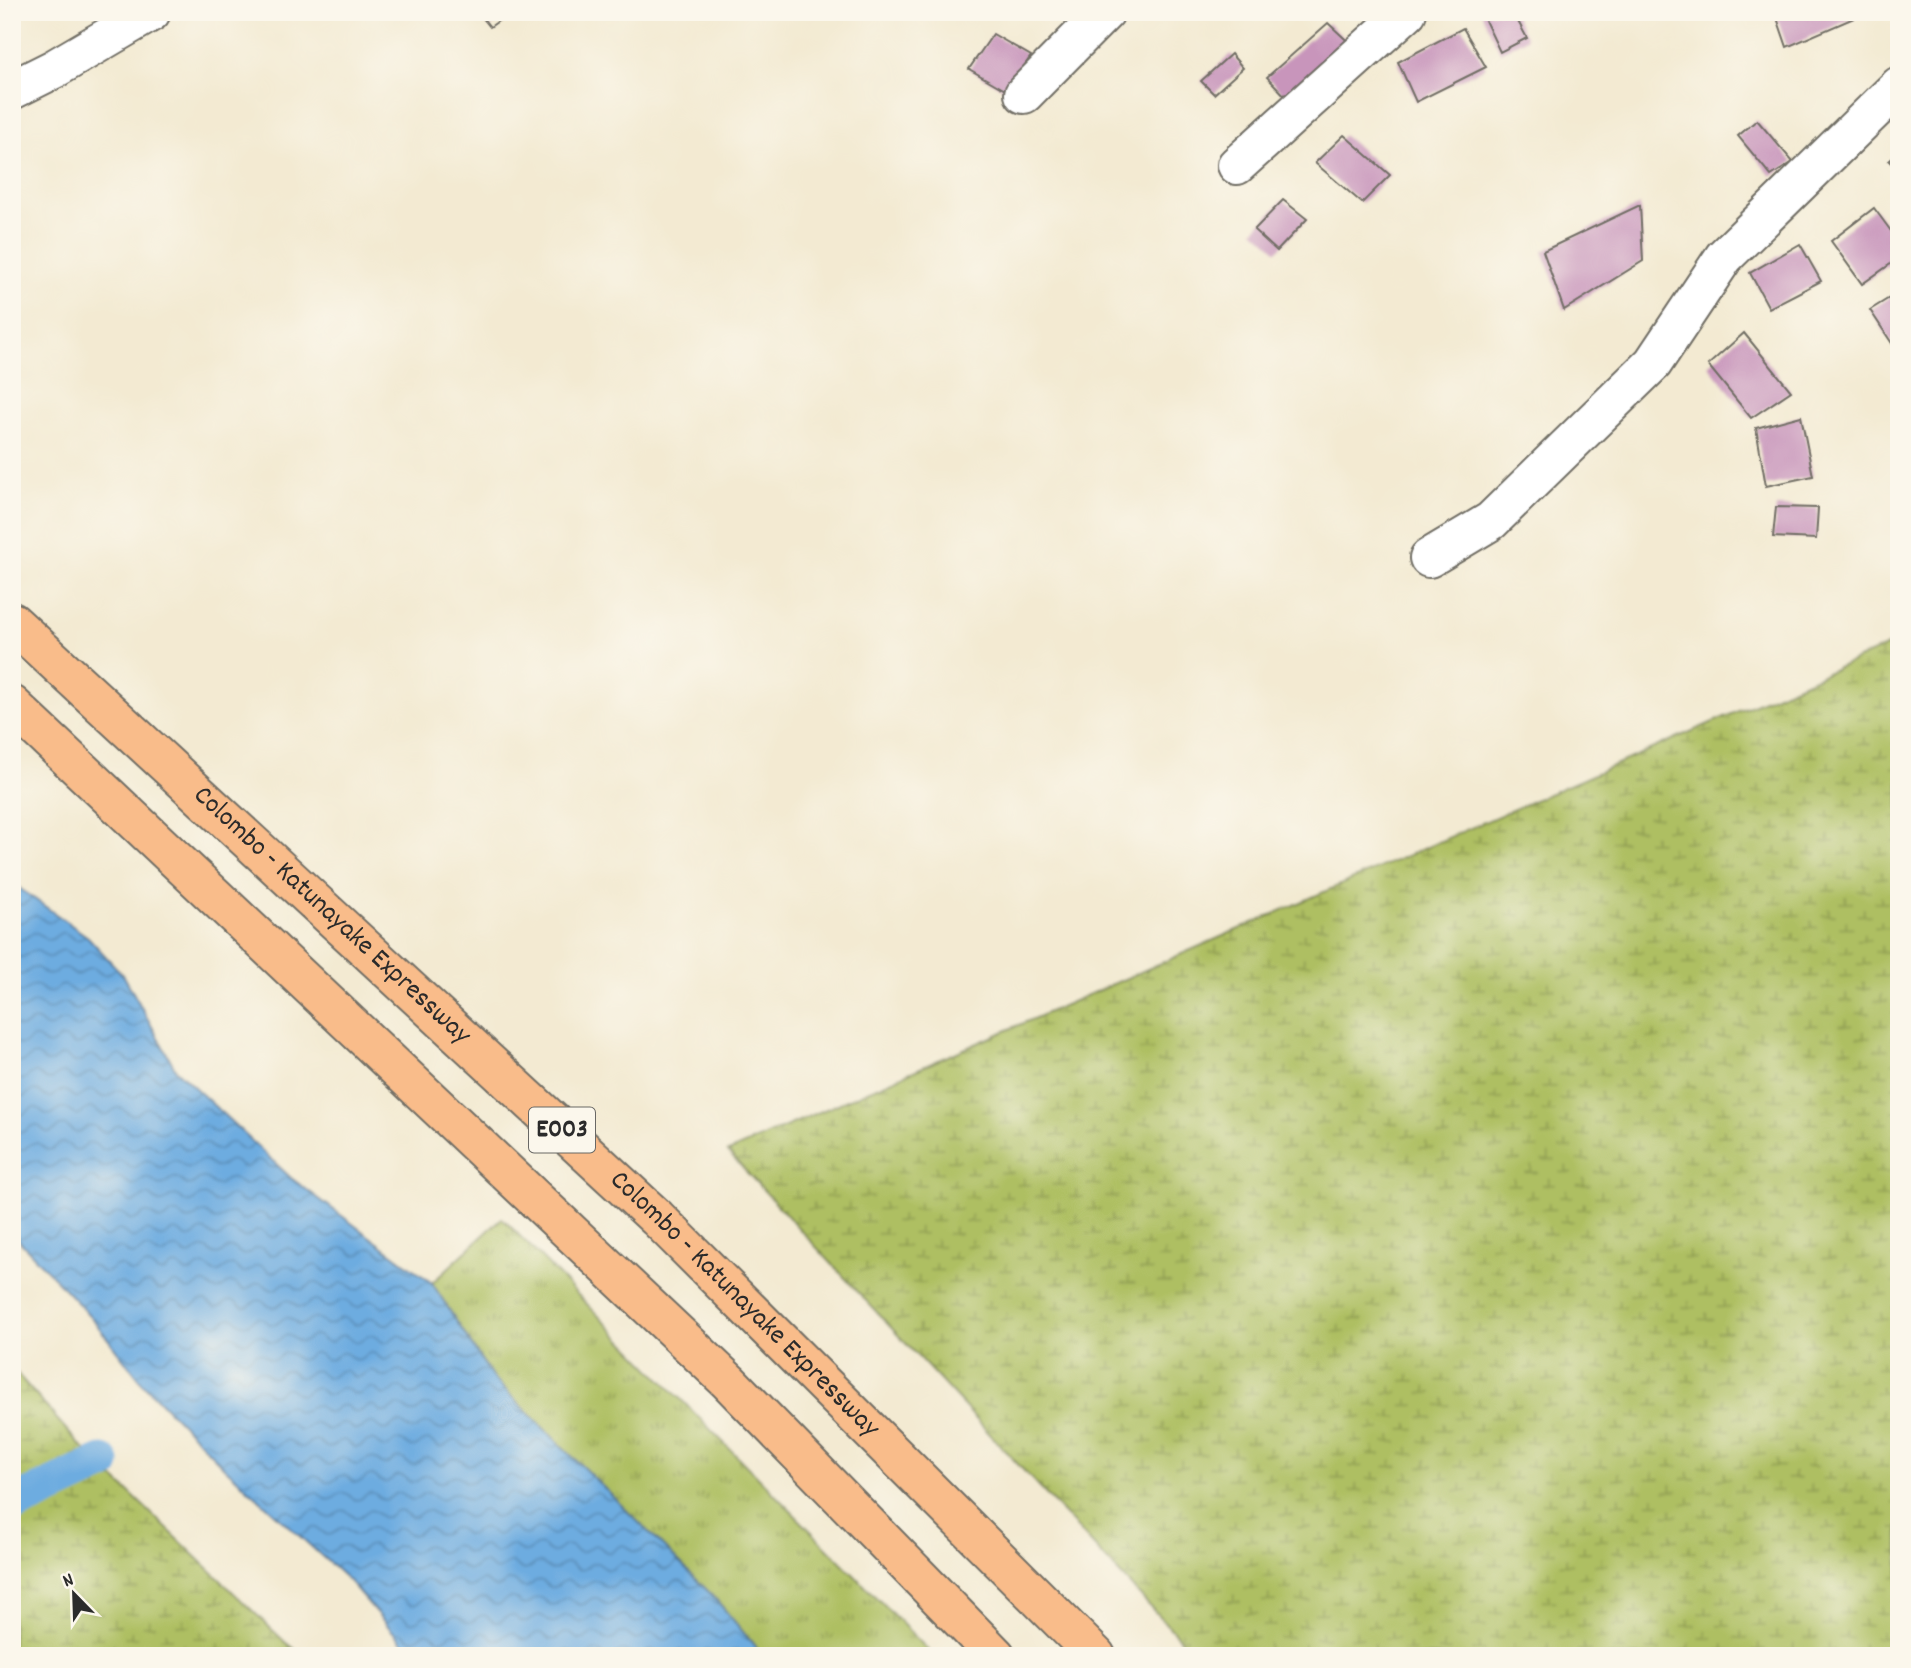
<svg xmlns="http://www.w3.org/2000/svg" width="1911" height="1668" font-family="Dekko,sans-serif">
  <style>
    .grass { fill: url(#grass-tufts); stroke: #6c7546; stroke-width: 2 }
    .wetland { fill: url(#wetland-marsh); stroke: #6c7546; stroke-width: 2 }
    .water { fill: url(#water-waves); stroke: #4c6c86; stroke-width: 2 }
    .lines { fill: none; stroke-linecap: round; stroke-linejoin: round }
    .canal { stroke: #6dace0; stroke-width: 37 }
    .building { fill: #c895bb }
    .minor-casing { stroke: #716e65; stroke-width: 42 }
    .highway-casing { stroke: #716e65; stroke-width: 42 }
    .minor { stroke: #fff; stroke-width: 38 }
    .highway { stroke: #f9bc8a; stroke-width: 38 }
    .labels { text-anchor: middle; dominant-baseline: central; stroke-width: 7; stroke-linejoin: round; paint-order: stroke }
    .shield { fill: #fbf7ec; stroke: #696865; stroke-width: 2 }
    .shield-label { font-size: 26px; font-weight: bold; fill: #2b2b2b }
    .street-label { font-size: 28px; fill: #2b2b2b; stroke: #fbf7ec }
  </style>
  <defs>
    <pattern id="grass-tufts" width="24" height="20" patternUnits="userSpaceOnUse" patternTransform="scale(1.75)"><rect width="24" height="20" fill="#aebf62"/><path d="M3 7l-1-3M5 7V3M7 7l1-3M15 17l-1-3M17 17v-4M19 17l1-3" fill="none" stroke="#8e9b51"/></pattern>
    <pattern id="wetland-marsh" width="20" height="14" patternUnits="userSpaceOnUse" patternTransform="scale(1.75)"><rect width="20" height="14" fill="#aebf62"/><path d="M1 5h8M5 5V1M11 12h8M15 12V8" fill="none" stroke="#8e9b51"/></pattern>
    <pattern id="water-waves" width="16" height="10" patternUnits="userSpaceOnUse" patternTransform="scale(1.75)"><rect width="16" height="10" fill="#6dace0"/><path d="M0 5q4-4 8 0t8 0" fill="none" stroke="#5a8cb6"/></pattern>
  </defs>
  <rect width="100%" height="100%" fill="#fbf7ec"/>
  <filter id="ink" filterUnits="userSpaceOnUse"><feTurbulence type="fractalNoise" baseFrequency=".0143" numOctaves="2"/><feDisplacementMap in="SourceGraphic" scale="14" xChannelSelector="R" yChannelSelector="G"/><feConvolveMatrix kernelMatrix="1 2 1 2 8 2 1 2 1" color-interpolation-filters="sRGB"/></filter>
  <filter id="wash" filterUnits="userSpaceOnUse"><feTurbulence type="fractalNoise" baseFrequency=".00686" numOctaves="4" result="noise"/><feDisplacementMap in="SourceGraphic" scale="28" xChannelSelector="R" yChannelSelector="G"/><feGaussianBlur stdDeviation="1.57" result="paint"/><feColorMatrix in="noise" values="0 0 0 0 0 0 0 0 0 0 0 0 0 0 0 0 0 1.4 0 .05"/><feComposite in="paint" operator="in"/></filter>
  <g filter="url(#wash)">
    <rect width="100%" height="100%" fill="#f3ead2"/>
    <path class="grass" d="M502,1218l432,438h-171l-49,-59 -221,-219 -61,-95z"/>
    <g class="wetland">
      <path d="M1899,641v1015h-703l-468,-504z"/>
      <path d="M12,1368l66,75 207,199 18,14h-291z"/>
    </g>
    <path class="water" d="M12,883l76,54 36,39 52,94 115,108 141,105 61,95 221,219 49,59h-349l-65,-75 -125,-114 -80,-82 -54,-69 -78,-83z"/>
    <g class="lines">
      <path class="canal" d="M12,1505l90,-42"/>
    </g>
    <g id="blocks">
      <g class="building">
        <path d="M478,12h33l-21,15z"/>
        <path d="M1481,12h32l14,26 -27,14z"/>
        <path d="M1775,12h77l2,6 -67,29z"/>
        <path d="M1328,23l29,27 -63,55 -27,-28z"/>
        <path d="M1463,28l23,39 -70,35 -18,-40z"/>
        <path d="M993,34l38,22 -24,35 -38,-22z"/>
        <path d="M1231,54l12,14 -29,26 -13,-13z"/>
        <path d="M1757,120l36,42 -22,14 -33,-40z"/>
        <path d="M1344,135l46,40 -28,28 -47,-40z"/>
        <path d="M1899,152v19l-10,-10z"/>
        <path d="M1283,200l24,19 -30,32 -23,-21z"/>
        <path d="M1640,205l3,56 -79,49 -21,-59z"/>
        <path d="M1874,208l25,34v16l-37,26 -31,-43z"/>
        <path d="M1800,244l21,37 -52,27 -19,-35z"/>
        <path d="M1899,292v62l-29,-44z"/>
        <path d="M1744,333l47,58 -40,27 -43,-53z"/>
        <path d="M1801,416l12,60 -47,10 -10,-58z"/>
        <path d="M1776,507l42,1 -2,31 -43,-2z"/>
      </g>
    </g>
  </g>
  <g filter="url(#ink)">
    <use href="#blocks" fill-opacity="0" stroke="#716e65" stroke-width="2"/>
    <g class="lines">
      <g class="minor-casing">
        <g id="minor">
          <path d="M12,90l42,-21 97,-57"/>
          <path d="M1024,94l81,-82"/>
          <path d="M1237,165l170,-153"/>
          <path d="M1429,558l62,-37 162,-158 71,-106 175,-171"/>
        </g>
      </g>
      <g class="highway-casing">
        <g id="highway">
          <path id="s1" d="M12,622l645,596 439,438"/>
          <path d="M12,705l717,677 267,274"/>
        </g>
      </g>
      <use href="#minor" class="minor"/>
      <use href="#highway" class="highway"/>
    </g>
  </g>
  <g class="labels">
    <rect class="shield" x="529" y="1107.5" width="66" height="45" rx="5"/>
    <g class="shield-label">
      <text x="562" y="1130">E003</text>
    </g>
    <g class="street-label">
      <text stroke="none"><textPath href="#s1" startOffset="434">Colombo - Katunayake Expressway</textPath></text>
      <text stroke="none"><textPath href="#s1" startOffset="1001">Colombo - Katunayake Expressway</textPath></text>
    </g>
  </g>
  <rect width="1911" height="1668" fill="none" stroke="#fbf7ec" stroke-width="42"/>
  <g transform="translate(74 1594) rotate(337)" stroke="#fbf7ec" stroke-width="5" paint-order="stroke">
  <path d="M0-5L12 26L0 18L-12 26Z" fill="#2b2b2b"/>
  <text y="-10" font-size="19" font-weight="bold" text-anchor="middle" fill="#2b2b2b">N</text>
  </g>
</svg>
